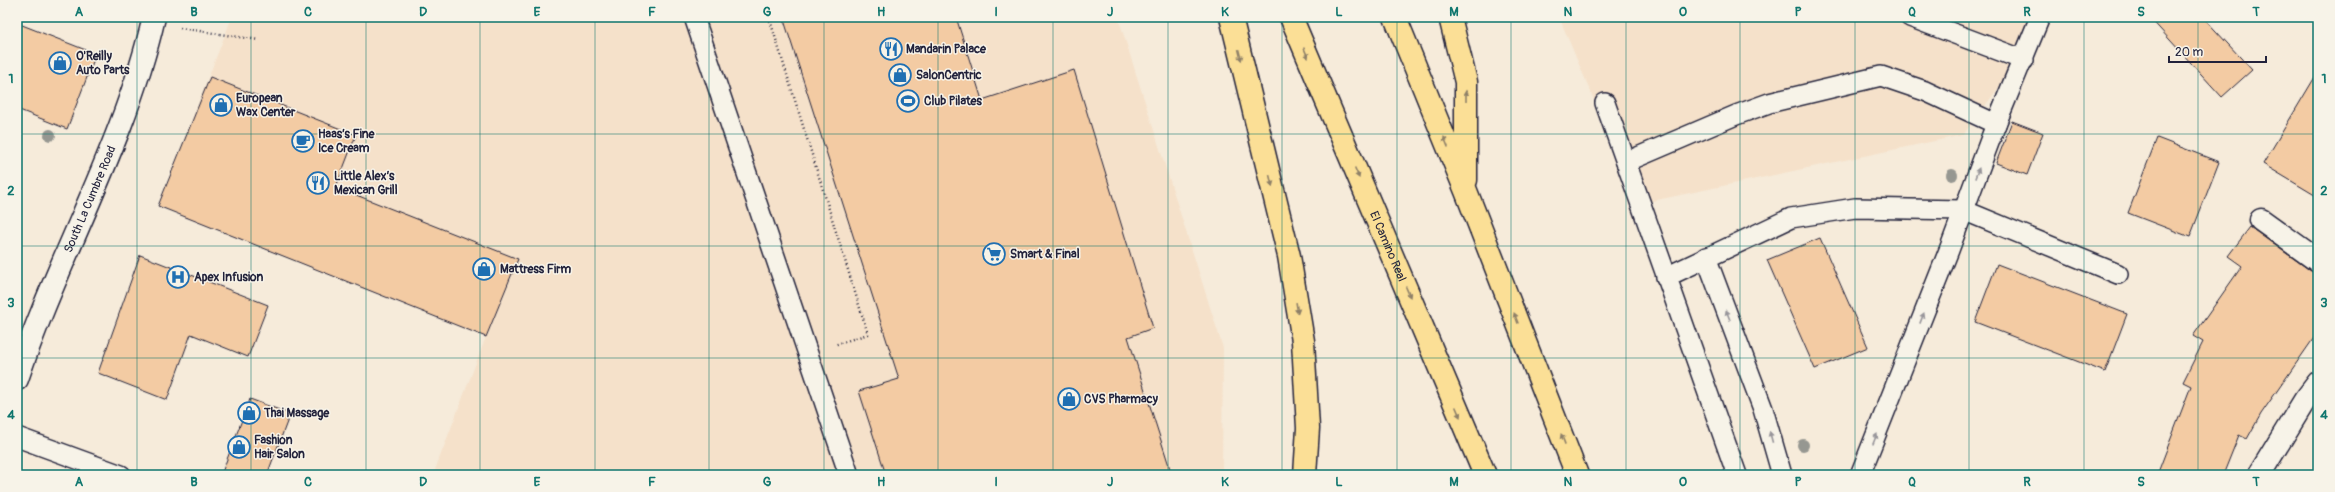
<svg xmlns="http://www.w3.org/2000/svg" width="2335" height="492" font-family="Pangolin,sans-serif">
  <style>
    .built { fill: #f5e1ca }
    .building { fill: #f3cba3; stroke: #22223b }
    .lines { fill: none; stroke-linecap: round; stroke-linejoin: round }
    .service-casing { stroke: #22223b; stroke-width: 22 }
    .minor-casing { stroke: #22223b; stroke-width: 25 }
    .secondary-casing { stroke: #22223b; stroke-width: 25 }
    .motorway-casing { stroke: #22223b; stroke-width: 25 }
    .path { stroke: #22223b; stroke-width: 2.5; stroke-dasharray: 1 3; stroke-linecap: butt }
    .service { stroke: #f7f3e8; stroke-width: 19 }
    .minor { stroke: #f7f3e8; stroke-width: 22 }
    .secondary { stroke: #f7f3e8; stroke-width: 22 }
    .motorway { stroke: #fbdf96; stroke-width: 22 }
    .tree { fill: #969791 }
    .oneway { fill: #8e8068 }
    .oneway2 { fill: #97959a }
    .grid { fill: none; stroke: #0f766e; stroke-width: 1; stroke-opacity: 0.55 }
    .labels { text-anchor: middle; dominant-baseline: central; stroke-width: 3; stroke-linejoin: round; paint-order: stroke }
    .poi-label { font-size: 12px; font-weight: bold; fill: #22223b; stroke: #f7f3e8; text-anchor: start }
    .street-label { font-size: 12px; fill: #22223b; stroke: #f7f3e8 }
    .neatline { fill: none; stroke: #0f766e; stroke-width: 1.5 }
    .grid-label { font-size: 13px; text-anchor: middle; font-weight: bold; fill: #0f766e }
  </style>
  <rect width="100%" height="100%" fill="#f6ebda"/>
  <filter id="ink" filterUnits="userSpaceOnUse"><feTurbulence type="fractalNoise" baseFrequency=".025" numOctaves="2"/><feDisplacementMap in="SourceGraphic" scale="8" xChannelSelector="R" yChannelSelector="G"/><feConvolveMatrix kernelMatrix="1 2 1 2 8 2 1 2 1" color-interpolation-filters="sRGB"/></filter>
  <g filter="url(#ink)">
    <g class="built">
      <path d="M232,17h886l105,331 -1,127h-789l53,-138 -328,-131z"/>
      <path d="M1559,17h493l-89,118 -325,69z"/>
    </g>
    <g class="building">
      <path d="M783,17h173l26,83 92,-30 79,258 -25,9 44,138h-286l-27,-84 40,-12z"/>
      <path d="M2149,17h54l49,53 -30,27z"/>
      <path d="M17,23l79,31 -29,75 -50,-20z"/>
      <path d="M2318,72v125l-55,-33z"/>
      <path d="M210,77l146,58 -20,52 182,72 -32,78 -328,-131z"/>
      <path d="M2012,121l31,12 -16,42 -31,-12z"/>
      <path d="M2157,138l62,24 -29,75 -62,-24z"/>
      <path d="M2250,227l68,49v56l-57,82 -14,25 -8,-4 -16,40h-66l34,-89 -8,-4 20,-40 -10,-6 49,-70 -14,-10z"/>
      <path d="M1820,238l48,109 -53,22 -48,-109z"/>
      <path d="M140,255l128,50 -20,52 -57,-23 -24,66 -69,-27z"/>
      <path d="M1997,264l130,50 -22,58 -130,-50z"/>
      <path d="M250,399l40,15 -23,61h-46z"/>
    </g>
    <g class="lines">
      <g class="service-casing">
        <g id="service">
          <path d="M694,17l155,458"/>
          <path d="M1910,17l114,43"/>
          <path d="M1605,103l132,372"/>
          <path d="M1626,162l110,-47 33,-12 112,-27 44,15 71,33"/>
          <path d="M1706,257l57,152 19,66"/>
          <path d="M1666,277l125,-59 64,-10 108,2 155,64"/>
          <path d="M17,437l104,38"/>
          <path d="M1860,475l89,-225 47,-126 44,-107"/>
        </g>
      </g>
      <g class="minor-casing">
        <g id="minor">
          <path d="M2261,220l57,41"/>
          <path d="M2259,475l46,-75 13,-17"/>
        </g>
      </g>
      <g class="secondary-casing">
        <g id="secondary">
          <path id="s1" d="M17,379c41,-122 108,-236 137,-362"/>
        </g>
      </g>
      <g class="motorway-casing">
        <g id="motorway">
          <path d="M1231,17l58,239 14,85 5,87 -3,47"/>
          <path id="s2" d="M1291,17l194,458"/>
          <path d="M1395,17l71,174 111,284"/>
          <path d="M1450,17l16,65v98"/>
        </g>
      </g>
      <g class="path">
        <path d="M769,17l99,317 -34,11"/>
        <path d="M180,28l79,12"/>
      </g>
      <use href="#service" class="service"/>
      <use href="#minor" class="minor"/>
      <use href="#secondary" class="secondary"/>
      <use href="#motorway" class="motorway"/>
    </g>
    <g class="tree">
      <circle cx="50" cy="135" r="6"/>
      <circle cx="1952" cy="175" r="6"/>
      <circle cx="1803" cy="445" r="6"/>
    </g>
    <defs><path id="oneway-solid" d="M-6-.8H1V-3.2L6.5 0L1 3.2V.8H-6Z"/></defs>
    <g class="oneway">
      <use href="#oneway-solid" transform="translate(1306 53) rotate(67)"/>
      <use href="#oneway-solid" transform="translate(1240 55) rotate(76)"/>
      <use href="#oneway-solid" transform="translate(1466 96) rotate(-90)"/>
      <use href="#oneway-solid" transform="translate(1446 142) rotate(-112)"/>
      <use href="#oneway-solid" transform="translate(1357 173) rotate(67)"/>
      <use href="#oneway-solid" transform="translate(1271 181) rotate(76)"/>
      <use href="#oneway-solid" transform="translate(1408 292) rotate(67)"/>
      <use href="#oneway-solid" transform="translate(1297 308) rotate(81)"/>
      <use href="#oneway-solid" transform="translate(1516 318) rotate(-111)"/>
      <use href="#oneway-solid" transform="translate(1458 412) rotate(67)"/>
      <use href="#oneway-solid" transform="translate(1563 439) rotate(-111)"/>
    </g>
    <g class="oneway2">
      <use href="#oneway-solid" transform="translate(1977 173) rotate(-69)"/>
      <use href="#oneway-solid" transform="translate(1728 315) rotate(-111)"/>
      <use href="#oneway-solid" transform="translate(1922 318) rotate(-69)"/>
      <use href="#oneway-solid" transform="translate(1771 437) rotate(-105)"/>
      <use href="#oneway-solid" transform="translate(1875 439) rotate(-68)"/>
    </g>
  </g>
  <path class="grid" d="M137,17v458M251,17v458M366,17v458M480,17v458M595,17v458M709,17v458M824,17v458M938,17v458M1053,17v458M1168,17v458M1282,17v458M1397,17v458M1511,17v458M1626,17v458M1740,17v458M1855,17v458M1969,17v458M2084,17v458M2198,17v458M17,134h2301M17,246h2301M17,358h2301"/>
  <defs>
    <g id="restaurant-ring" transform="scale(1.15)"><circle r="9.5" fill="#f7f3e8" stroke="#1f6fb2" stroke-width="1.5"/><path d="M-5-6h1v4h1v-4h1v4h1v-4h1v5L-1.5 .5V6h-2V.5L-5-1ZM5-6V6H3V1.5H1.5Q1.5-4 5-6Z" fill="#1f6fb2"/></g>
    <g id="shop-ring" transform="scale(1.15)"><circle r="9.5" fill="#f7f3e8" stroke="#1f6fb2" stroke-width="1.5"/><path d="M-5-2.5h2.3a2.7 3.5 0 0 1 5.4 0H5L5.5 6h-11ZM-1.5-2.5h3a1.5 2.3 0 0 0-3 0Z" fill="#1f6fb2"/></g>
    <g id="stadium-ring" transform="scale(1.15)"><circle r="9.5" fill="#f7f3e8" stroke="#1f6fb2" stroke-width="1.5"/><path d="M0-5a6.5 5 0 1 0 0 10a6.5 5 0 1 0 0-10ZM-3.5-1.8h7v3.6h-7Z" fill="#1f6fb2"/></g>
    <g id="cafe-ring" transform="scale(1.15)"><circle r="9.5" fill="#f7f3e8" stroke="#1f6fb2" stroke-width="1.5"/><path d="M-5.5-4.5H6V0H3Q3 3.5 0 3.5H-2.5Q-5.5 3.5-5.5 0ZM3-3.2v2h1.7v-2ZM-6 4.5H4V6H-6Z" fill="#1f6fb2"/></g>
    <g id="supermarket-ring" transform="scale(1.15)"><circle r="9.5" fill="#f7f3e8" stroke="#1f6fb2" stroke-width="1.5"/><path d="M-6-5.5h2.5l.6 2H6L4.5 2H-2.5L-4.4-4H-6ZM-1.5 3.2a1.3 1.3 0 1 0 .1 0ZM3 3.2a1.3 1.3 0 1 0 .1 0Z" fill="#1f6fb2"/></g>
    <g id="hospital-ring" transform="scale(1.15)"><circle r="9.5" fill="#f7f3e8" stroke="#1f6fb2" stroke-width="1.5"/><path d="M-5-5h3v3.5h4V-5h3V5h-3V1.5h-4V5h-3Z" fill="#1f6fb2"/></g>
  </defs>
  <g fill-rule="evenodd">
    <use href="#restaurant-ring" x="891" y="49"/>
    <use href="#shop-ring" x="60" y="63"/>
    <use href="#shop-ring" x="900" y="75"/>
    <use href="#stadium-ring" x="908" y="101"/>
    <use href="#shop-ring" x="221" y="105"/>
    <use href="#cafe-ring" x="303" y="141"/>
    <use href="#restaurant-ring" x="318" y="183"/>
    <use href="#supermarket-ring" x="994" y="254"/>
    <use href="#shop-ring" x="484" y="269"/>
    <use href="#hospital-ring" x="178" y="277"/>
    <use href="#shop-ring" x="1069" y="399"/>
    <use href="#shop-ring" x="249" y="413"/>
    <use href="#shop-ring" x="239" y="447"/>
  </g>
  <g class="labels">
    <g class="poi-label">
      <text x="906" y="49">Mandarin Palace</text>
      <text x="76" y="56">O'Reilly<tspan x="76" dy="14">Auto Parts</tspan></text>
      <text x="916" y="75">SalonCentric</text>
      <text x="236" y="98">European<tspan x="236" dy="14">Wax Center</tspan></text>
      <text x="924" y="101">Club Pilates</text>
      <text x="318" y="134">Haas’s Fine<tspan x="318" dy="14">Ice Cream</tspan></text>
      <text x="334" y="176">Little Alex’s<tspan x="334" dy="14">Mexican Grill</tspan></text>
      <text x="1010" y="254">Smart &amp; Final</text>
      <text x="500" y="269">Mattress Firm</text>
      <text x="194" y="277">Apex Infusion</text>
      <text x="1084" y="399">CVS Pharmacy</text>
      <text x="264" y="413">Thai Massage</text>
      <text x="254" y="440">Fashion<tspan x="254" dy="14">Hair Salon</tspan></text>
    </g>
    <g class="street-label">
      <text stroke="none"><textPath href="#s1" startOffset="194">South La Cumbre Road</textPath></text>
      <text stroke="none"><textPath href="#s2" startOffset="249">El Camino Real</textPath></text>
    </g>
  </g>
  <rect width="2335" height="492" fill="none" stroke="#f7f3e8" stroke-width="44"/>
  <path d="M2169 56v6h97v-6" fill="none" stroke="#22223b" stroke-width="2"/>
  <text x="2175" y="56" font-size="12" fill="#22223b" stroke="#f7f3e8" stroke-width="3" paint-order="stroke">20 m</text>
  <rect x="22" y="22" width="2291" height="448" class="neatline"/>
  <g class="grid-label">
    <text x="79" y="16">A</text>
    <text x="194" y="16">B</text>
    <text x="308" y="16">C</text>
    <text x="423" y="16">D</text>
    <text x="537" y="16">E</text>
    <text x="652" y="16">F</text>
    <text x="767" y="16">G</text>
    <text x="881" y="16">H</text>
    <text x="996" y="16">I</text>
    <text x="1110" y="16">J</text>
    <text x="1225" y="16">K</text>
    <text x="1339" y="16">L</text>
    <text x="1454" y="16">M</text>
    <text x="1568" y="16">N</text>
    <text x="1683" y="16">O</text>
    <text x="1798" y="16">P</text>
    <text x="1912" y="16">Q</text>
    <text x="2027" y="16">R</text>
    <text x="2141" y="16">S</text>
    <text x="2256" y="16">T</text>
    <text x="11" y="83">1</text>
    <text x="2324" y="83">1</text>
    <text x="11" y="195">2</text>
    <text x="2324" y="195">2</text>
    <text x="11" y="307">3</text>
    <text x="2324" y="307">3</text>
    <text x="11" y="419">4</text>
    <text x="2324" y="419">4</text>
    <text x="79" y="486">A</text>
    <text x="194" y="486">B</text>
    <text x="308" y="486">C</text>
    <text x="423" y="486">D</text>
    <text x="537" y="486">E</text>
    <text x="652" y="486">F</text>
    <text x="767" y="486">G</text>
    <text x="881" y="486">H</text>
    <text x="996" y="486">I</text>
    <text x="1110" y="486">J</text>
    <text x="1225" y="486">K</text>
    <text x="1339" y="486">L</text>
    <text x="1454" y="486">M</text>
    <text x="1568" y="486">N</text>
    <text x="1683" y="486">O</text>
    <text x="1798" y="486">P</text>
    <text x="1912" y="486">Q</text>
    <text x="2027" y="486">R</text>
    <text x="2141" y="486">S</text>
    <text x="2256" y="486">T</text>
  </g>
</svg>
